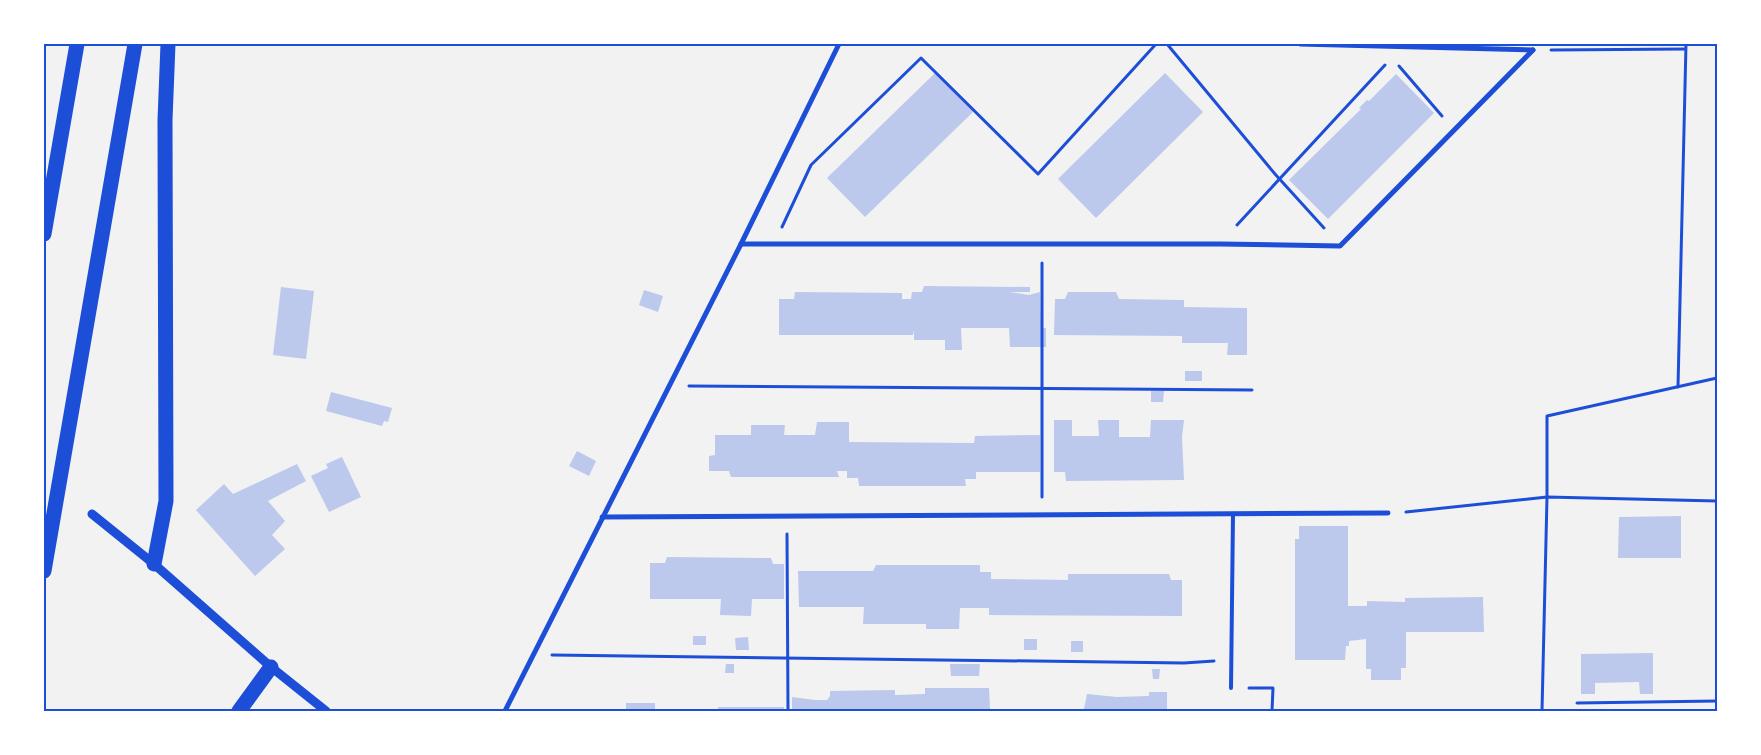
<svg xmlns="http://www.w3.org/2000/svg" width="1761" height="755" font-family="'Titillium Web',sans-serif">
  <style>
    .building { fill: #bdc9ec }
    .lines { fill: none; stroke-linecap: round; stroke-linejoin: round }
    .path { stroke: #1d4ed8; stroke-width: 3 }
    .service { stroke: #1d4ed8; stroke-width: 4 }
    .minor { stroke: #1d4ed8; stroke-width: 5 }
    .tertiary { stroke: #1d4ed8; stroke-width: 9 }
    .motorway { stroke: #1d4ed8; stroke-width: 15 }
    .neatline { fill: none; stroke: #1d4ed8; stroke-width: 2 }
  </style>
  <rect width="100%" height="100%" fill="#f2f2f2"/>
  <g class="building">
    <path d="M935,73l38,39 -108,105 -38,-39z"/>
    <path d="M1165,73l38,39 -107,106 -38,-39z"/>
    <path d="M1396,74l38,39 -106,106 -39,-39 72,-71 -2,-1 8,-8 2,1z"/>
    <path d="M924,286l106,1v5h-20l19,3 11,-3 1,36h5v19h-36l-1,-19h-48l1,22h-17v-10h-31v-10l-1,5h-134v-36h15l1,-7 107,1v6h9l1,-7h10z"/>
    <path d="M281,287l33,4 -8,68 -33,-4z"/>
    <path d="M644,290l19,6 -5,16 -19,-7z"/>
    <path d="M1068,292h48l3,7 65,1v7l63,1v47h-20l1,-12h-46v-7l-128,-1 1,-36h10z"/>
    <rect x="1185" y="371" width="17" height="10"/>
    <path d="M1151,391h13l-1,11h-12z"/>
    <path d="M331,392l61,16 -4,14 -4,-1 -2,5 -56,-15z"/>
    <path d="M1054,420h18v16h27l-1,-16h21v17h31l1,-17h33l-2,17 2,43 -118,1 -1,-9h-11z"/>
    <path d="M817,422h32v20l125,1 1,-7 65,-1v37h-64v7h-11l1,7h-107l-1,-8h-11v-7h-10l2,6h-108l-2,-6h-20v-15l6,-1v-20h36v-10h34l-1,10h31z"/>
    <path d="M577,451l19,10 -7,15 -20,-10z"/>
    <path d="M342,457l19,40 -32,15 -18,-36 17,-8 -2,-4z"/>
    <path d="M297,464l9,17 -38,20 17,20 -13,14 13,14 -30,27 -59,-66 28,-26 9,10z"/>
    <path d="M1681,516v42h-63l1,-41z"/>
    <path d="M1299,526h49v80h19v-5l38,1v-4l78,-1 1,35h-78v36h-5v12h-30v-11h-5v-30l-17,2v5h-3l-1,14h-50v-121h4z"/>
    <path d="M667,557l104,1 2,6h11v35h-32l-1,17 -31,-1 1,-16h-71v-36h15z"/>
    <path d="M876,565h104v7h11v7l77,1v-6h101l2,6h11v36l-193,-1v-7h-29l-1,21h-33v-5h-63l1,-17h-65l-1,-36h75z"/>
    <rect x="693" y="636" width="13" height="9"/>
    <path d="M748,637l1,13h-13l-1,-12z"/>
    <rect x="1024" y="639" width="13" height="11"/>
    <rect x="1071" y="641" width="12" height="11"/>
    <path d="M1653,653v41h-13l-1,-12 -44,1v11h-14v-40z"/>
    <path d="M726,664h8v9h-9z"/>
    <path d="M950,664h30l-1,12h-28z"/>
    <path d="M1152,669h8l-1,10h-6z"/>
    <path d="M925,688h64l1,21h94l3,-15 30,3 32,-1v-4h18v17h14v2h-389v-14l23,3h12l3,-4v-5l65,-1v5l30,-1z"/>
    <rect x="626" y="703" width="29" height="8"/>
    <rect x="718" y="707" width="66" height="4"/>
  </g>
  <g class="lines">
    <g class="path">
      <path d="M1167,44l108,130 49,54"/>
      <path d="M1551,50l134,-1"/>
      <path d="M1399,66l43,50"/>
      <path d="M1237,225l148,-160"/>
      <path d="M782,227l29,-62 110,-107 117,116 118,-130"/>
      <path d="M1042,263v234"/>
      <path d="M689,386l563,4"/>
      <path d="M1678,387l8,-343"/>
      <path d="M1406,512l141,-15 170,4"/>
      <path d="M787,534l1,177"/>
      <path d="M552,655l632,8 30,-2"/>
      <path d="M1249,688h24l-1,23"/>
      <path d="M1577,703l140,-2"/>
      <path d="M1542,711l5,-214v-81l170,-38"/>
    </g>
    <path class="service" d="M1231,688l2,-174"/>
    <g class="minor">
      <path d="M1300,44l233,6"/>
      <path d="M741,244h479l120,2 193,-196"/>
      <path d="M602,517l786,-4"/>
      <path d="M505,711l236,-467 98,-200"/>
    </g>
    <path class="tertiary" d="M92,514l62,50 117,103 55,44"/>
    <g class="motorway">
      <path d="M44,234l33,-190"/>
      <path d="M154,564l12,-63 -1,-381 3,-76"/>
      <path d="M44,571l91,-527"/>
      <path d="M239,711l32,-44"/>
    </g>
  </g>
  <rect width="1761" height="755" fill="none" stroke="#ffffff" stroke-width="90"/>
  <rect x="45" y="45" width="1671" height="665" class="neatline"/>
</svg>
